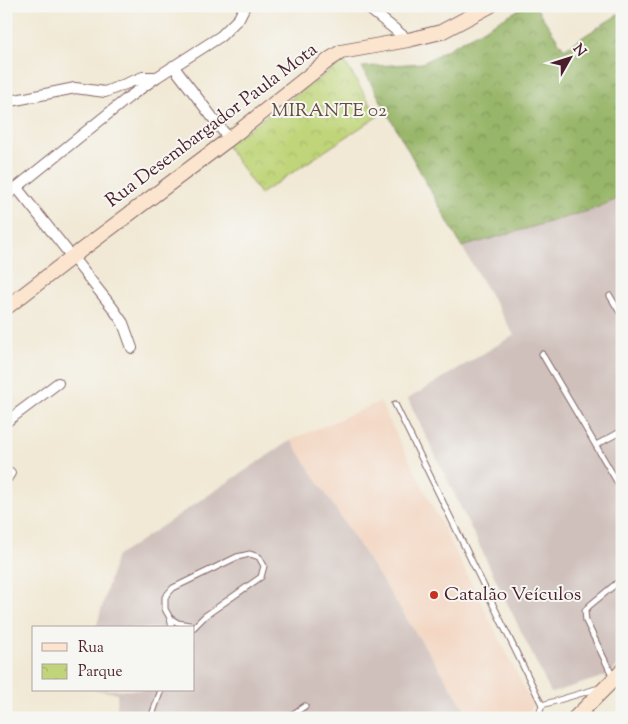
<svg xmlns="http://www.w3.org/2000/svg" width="628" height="724" font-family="'Sorts Mill Goudy',serif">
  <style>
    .built { fill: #f3d4bf }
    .industrial { fill: #cfc0bb }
    .forest { fill: url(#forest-crowns); stroke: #716a4a }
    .park { fill: url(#park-crowns); stroke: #857a52 }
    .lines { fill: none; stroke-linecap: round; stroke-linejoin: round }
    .lane-casing { stroke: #846666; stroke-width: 7 }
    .street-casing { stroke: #846666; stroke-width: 12 }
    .secondary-casing { stroke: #846666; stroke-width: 16 }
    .lane { stroke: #fff; stroke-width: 5 }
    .street { stroke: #fff; stroke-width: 10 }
    .secondary { stroke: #fce5cf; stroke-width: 14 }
    .poi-dot { fill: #c8321e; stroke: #f6f6f2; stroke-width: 2 }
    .labels { text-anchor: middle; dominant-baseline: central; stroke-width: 4; stroke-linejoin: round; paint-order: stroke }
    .park-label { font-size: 19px; fill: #684c3e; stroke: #f6f6f2 }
    .street-label { font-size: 19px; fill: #4a1f2b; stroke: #f6f6f2 }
    .poi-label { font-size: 19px; fill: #4a1f2b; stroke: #f6f6f2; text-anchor: start }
  </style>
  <defs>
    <pattern id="forest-crowns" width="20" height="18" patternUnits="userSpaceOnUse" patternTransform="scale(1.25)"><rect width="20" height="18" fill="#98b669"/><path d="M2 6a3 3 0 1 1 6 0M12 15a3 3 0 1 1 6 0" fill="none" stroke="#7e9357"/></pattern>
    <pattern id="park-crowns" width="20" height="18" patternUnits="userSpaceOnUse" patternTransform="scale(1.25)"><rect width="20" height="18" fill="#c0d579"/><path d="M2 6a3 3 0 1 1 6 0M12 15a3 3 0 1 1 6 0" fill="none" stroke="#a6b669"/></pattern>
  </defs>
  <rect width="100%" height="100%" fill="#f6f6f2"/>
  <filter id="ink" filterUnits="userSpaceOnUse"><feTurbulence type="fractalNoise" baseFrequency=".02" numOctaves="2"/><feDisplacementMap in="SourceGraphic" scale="10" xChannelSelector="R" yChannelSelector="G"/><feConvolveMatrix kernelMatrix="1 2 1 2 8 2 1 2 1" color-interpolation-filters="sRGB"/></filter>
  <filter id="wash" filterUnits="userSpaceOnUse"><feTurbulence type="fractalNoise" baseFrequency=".0096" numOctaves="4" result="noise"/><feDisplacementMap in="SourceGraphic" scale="20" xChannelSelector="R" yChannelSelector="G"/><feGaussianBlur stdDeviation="1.12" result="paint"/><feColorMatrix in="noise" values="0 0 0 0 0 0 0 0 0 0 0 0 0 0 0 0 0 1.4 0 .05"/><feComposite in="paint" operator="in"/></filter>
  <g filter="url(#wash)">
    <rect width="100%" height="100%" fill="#f1e9d5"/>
    <path class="built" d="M380,402l153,304 -9,12h-53l-180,-278z"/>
    <g class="industrial">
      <path d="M622,197v464l-13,14 -58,18 -143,-294 106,-64 -52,-88 129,-37z"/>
      <path d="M291,440l180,278h-354v-25l-24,-3h101v-62h-98l20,-71z"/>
    </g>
    <path class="forest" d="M525,6h10l29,43 58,-37v185l-31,13 -129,37 -100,-180 61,-4z"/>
    <path class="park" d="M344,61l34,55 -118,78 -34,-49z"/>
  </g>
  <g filter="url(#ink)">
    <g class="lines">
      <g class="lane-casing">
        <g id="lane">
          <path d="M620,247l2,3"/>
          <path d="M610,296l12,20"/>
          <path d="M542,354l80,136"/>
          <path d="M395,404l147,301 -4,13"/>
          <path d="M596,445l26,-14"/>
          <path d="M170,618l8,5 17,3"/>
          <path d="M172,628l-2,-10 -5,-9v-12l8,-9 64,-31 13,-3 9,3 5,9 -3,11 -56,39 -12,12"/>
          <path d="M613,677l-27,-56 -1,-10 4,-5 28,-23"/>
          <path d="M542,705l57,-17"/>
          <path d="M151,718l10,-28"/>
          <path d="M287,718l18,-12"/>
        </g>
      </g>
      <g class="street-casing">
        <g id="street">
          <path d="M366,6l42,34"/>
          <path d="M173,66l56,73"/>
          <path d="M6,102l69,-14 30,4 38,-15h13"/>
          <path d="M17,188l95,119 11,16 9,25"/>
          <path d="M6,196l123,-99 28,-20 64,-41 18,-18 6,-12"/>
          <path d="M6,422l52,-39"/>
          <path d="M6,479l4,-6"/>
        </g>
      </g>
      <g class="secondary-casing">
        <g id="secondary">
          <path d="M6,308l66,-51 157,-118 101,-80 11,-7 67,-12 33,-8 49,-26"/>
          <path d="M575,718l47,-47"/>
        </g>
      </g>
      <use href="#lane" class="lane"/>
      <use href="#street" class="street"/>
      <use href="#secondary" class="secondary"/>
    </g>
  </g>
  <circle class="poi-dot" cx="434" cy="595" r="5"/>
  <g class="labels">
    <g class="park-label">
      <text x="329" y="111">MIRANTE 02</text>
    </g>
    <g class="street-label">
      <text transform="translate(212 126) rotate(-37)">Rua Desembargador Paula Mota</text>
    </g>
    <g class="poi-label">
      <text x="444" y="595">Catalão Veículos</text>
    </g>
  </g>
  <rect width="628" height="724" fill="none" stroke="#f6f6f2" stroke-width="25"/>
  <rect x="32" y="626" width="162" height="65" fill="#f6f6f2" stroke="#b1a0a2"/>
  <rect x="42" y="643" width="25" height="8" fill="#fce5cf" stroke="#b1a0a2"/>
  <text x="78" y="652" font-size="15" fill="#4a1f2b">Rua</text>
  <rect x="42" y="664" width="25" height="15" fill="url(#park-crowns)" stroke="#b1a0a2"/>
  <text x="78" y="676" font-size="15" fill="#4a1f2b">Parque</text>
  <g transform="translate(570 58) rotate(51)" stroke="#f6f6f2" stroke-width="4" paint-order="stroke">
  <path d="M0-4L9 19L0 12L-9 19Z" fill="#4a1f2b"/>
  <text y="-8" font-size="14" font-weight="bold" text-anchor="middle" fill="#4a1f2b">N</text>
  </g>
</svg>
